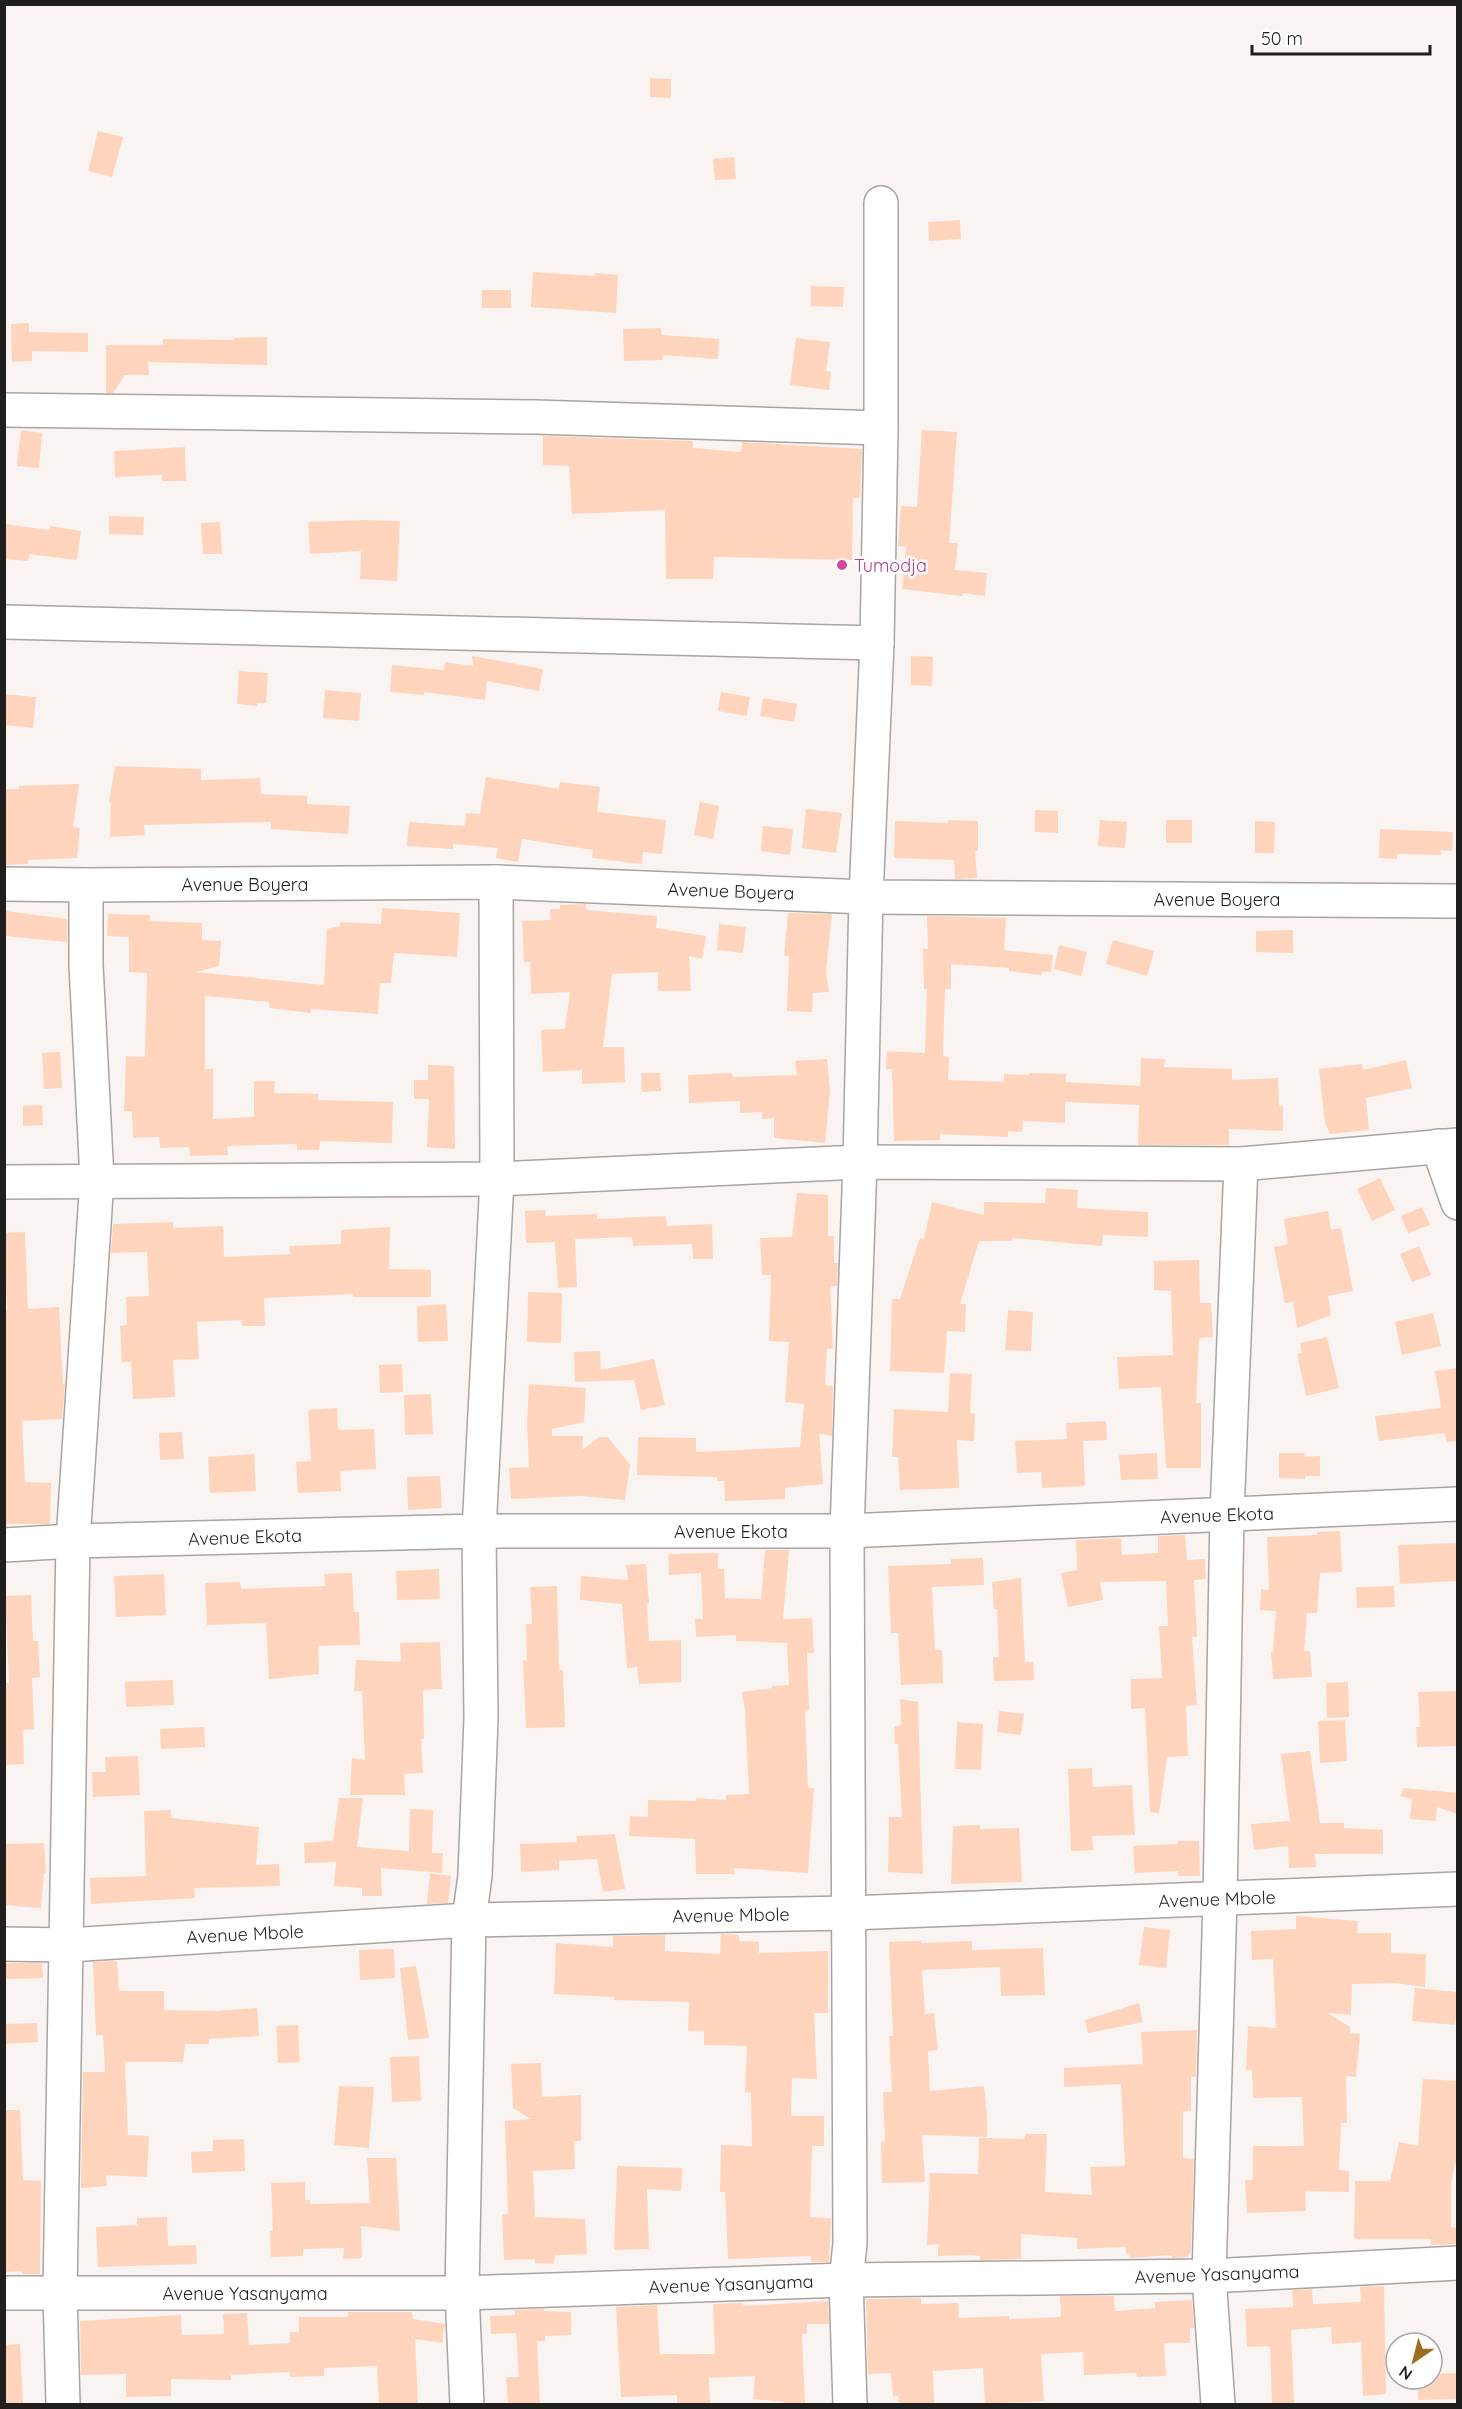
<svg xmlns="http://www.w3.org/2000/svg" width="1462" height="2409" font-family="Quicksand,sans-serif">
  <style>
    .building { fill: #fed4bd }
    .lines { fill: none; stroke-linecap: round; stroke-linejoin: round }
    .minor-casing { stroke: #a9a4a2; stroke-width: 36 }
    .minor { stroke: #fff; stroke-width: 33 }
    .hotel-dot { fill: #d1479c; stroke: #fff; stroke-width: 2 }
    .labels { text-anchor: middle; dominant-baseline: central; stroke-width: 5; stroke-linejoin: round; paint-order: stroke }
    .hotel-label { font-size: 18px; fill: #b23c85; stroke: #fff; text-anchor: start }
    .street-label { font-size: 18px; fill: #211f1e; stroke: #fff }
  </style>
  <rect width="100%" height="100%" fill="#f9f4f1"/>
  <g class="building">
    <path d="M650,78l21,1v19l-21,-1z"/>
    <path d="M98,131l25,6 -11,40 -24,-6z"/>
    <path d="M734,157l2,22 -21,1 -2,-21z"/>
    <path d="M960,220l1,19 -32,2 -1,-19z"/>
    <path d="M533,272l62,4v-3l23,2 -2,38 -85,-6z"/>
    <path d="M811,286l33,1 -1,20 -32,-1z"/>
    <rect x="482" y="290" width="29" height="18"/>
    <path d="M29,323v9l59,1v19l-56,-1v10l-20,1 -1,-38z"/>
    <path d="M661,328l1,7 57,4 -1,20 -56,-4 1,5 -39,1 -1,-32z"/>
    <path d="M267,337v28l-119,-3 1,13h-24l-12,18h-7v-48h57v-6l70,1v-2z"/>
    <path d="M796,338l34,4 -4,29 5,1 -2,18 -39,-5z"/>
    <path d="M21,430l21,3 -3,35 -22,-2z"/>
    <path d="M922,430l35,2 -8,111h9l-3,27 32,3 -2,23 -22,-3 -1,3 -60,-7 4,-42 -8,-1 3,-40 16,1z"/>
    <path d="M543,436l150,5v7l48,4 1,-10 120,7 -2,49h-7l-1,62 -138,-3 -1,22h-47l-1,-69 -93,4 -3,-48 -26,-1z"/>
    <path d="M185,447l1,34h-24v-6l-47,2 -1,-26z"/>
    <path d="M109,516l35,1 -1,18 -34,-1z"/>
    <path d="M364,520l36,1 -3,60 -37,-2 1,-28 -51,3 -2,-32z"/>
    <path d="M220,522l2,32h-19l-2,-31z"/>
    <path d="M4,524l46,6v-4l31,5 -4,29 -48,-6 -1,7 -24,-2z"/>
    <path d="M472,656l71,13 -4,22 -52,-10 -2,19 -61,-8v3l-34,-3 2,-27 52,5 1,-8 28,4z"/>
    <path d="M911,656l22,1 -1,29 -21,-1z"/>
    <path d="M239,671l29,2 -2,30h-9v3l-20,-2z"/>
    <path d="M325,690l36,3 -2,28 -36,-3z"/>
    <path d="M721,692l29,5 -3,19 -29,-5z"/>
    <path d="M4,694l32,3 -3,31 -29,-3z"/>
    <path d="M763,698l34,6 -3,18 -34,-6z"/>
    <path d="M115,766l86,3v11l59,-2 1,16 46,2v8l43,2 -2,28 -77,-5v-7l-127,3 1,10 -35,2 1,-34h-2z"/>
    <path d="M486,777l73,12 1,-7 40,5 -3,25 69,8 -4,34 -19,-2 -1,12 -50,-6 1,-8 -71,-11 -4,23 -22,-4 2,-10 -45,-4v5l-46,-3 2,-24 56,4 1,-13 14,1z"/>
    <path d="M79,784l-6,43 7,1 -3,30 -49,2v4l-24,1v-76h15v-3z"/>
    <path d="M700,802l19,4 -6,33 -19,-4z"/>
    <path d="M806,809l36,4 -6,40 -34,-5z"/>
    <path d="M1035,810l23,1v22l-23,-1z"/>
    <path d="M948,820l30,1v30h-3l2,27 -22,1 -1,-19 -60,-2 1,-37 53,2z"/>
    <path d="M1100,820l27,2 -2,26 -27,-2z"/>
    <rect x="1166" y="820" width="26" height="23"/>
    <path d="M1255,821l20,1 -1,31h-19z"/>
    <path d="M763,826l30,3 -3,26 -29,-4z"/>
    <path d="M1380,829l73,3 -1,19 -11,-1v5l-44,-1v5l-18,-1z"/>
    <path d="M586,904v6l71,6 -1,12 50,8 -4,23 -13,-3 2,35h-33v-19l-46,2 -9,73h21l1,35 -43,2v-14l-39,2 -2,-42 24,-1 5,-37 -39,2 -1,-32h-6l-2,-41 29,-1 -1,-11h10v-4z"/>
    <path d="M382,908l78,5 -3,44 -63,-4 -3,30h-11l-2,31 -67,-5v4l-42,-5 1,-6 -65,-6v73h8v50l41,-2v-36h21l-1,12 44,1v6l75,2 -1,41 -72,-2 -1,9h-22v-6l-70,2 1,9 -38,1 -1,-9 -29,1 -1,-11 -26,1 -1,-27h-8l2,-55 19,1 2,-84 -18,-1v-35l-22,-1 1,-22 42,1v6l52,2v17l19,1 -2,25 -23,6 128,13 3,-56 13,-3v-4l41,2z"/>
    <path d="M6,911l61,8v23l-62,-6z"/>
    <path d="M788,913l44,1 -6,57 3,21 -16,1 -1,19 -25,-1 2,-55h-5z"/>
    <path d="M927,916l79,2 -2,32 49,5 -2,17 -9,-1 -1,4 -32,-4v-3l-58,-4v25h-6l-2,67 6,1 -1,23 56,2v-8l25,1v-2l37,1v8l74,4 1,-28 24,1 -1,8 68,2v11l46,-2 1,28h4v25l-54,-2v16h-91l1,-40 -74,-3v21l-42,-2 -1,11 -14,-1v6l-68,-3v6l-46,1 -2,-72h-6l1,-18 38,2 2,-64h-3l-1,-40h5z"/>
    <path d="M719,924l27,3 -3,26 -26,-3z"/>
    <path d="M1293,930v23l-37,-1v-21z"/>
    <path d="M1113,940l41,11 -7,25 -41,-12z"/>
    <path d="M1059,945l28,7 -6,24 -27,-7z"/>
    <path d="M60,1052l2,36 -18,1 -2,-36z"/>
    <path d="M827,1059l3,32 -5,52 -51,-5v-20l-12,1v-7l-22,1v-12l-51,2 -1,-28 44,-2 1,4 64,-2 -2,-14z"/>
    <path d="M1406,1060l6,28 -46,10 3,32 -39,4 -5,-11 -6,-54 43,-5 1,6z"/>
    <path d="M428,1065l26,1 1,83 -28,-2 2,-48h-15v-19h14z"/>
    <path d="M641,1073h19l1,18 -19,1z"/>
    <path d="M42,1105l1,20 -20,1v-20z"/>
    <path d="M1380,1178l15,32 -23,11 -15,-32z"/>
    <path d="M1046,1188l32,2 -1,18 71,4v25l-45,-2 -1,11 -90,-8v3h-33l-19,63h6l-1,28 -18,-1 -3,42 -54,-2 2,-72h8l20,-61 4,1 8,-37 52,13v-13l61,1z"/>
    <path d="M797,1193l31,2v41h6v27h4l-1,23h-7l3,63 -6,-1 -2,37 8,1 -1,50 -13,-2 4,50 -38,4v11l-60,2 -1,-20h-7v-4l-80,-2 1,-38 58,1v14l104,-5 4,-43 -19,-2 4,-60 -20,-1 2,-66h-9l-2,-37 32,-1z"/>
    <path d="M1422,1207l8,18 -22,8 -7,-17z"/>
    <path d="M545,1210l1,6 51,-2v5l69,-3 1,10 45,-2 1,35h-20l-1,-15 -59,2 -1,-9 -57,2 2,48 -19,1 -3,-46 -29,1 -1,-32z"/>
    <path d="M1328,1211l3,19 10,-2 12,63 -25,5 3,19 -34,13 -4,-26 -8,1 -11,-56 14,-3 -4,-25z"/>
    <path d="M173,1222v6l50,-2 1,31 66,-3v-8l51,-2v-14l49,-3 -1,42 42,1v27h-78v-3l-89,4 1,28h-23v-6l-45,2 2,37 -26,1 2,37 -42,2 -2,-37h-9l-2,-36 7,-1 -1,-28 23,-1 -2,-44 -36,1 2,-29z"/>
    <path d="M25,1232l3,77 31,-2 4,77h2l-3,35 -40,2 3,61 26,1 -1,41h-46v-214h3l-3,-77z"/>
    <path d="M1419,1246l12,29 -19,7 -12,-28z"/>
    <path d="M1199,1260l1,43h11l2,34 -14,1 -3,65h5v65h-35l-5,-81 -42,2 -2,-32 56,-2 -2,-64 -17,-1v-29z"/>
    <path d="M528,1292l34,1 -1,50 -34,-1z"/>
    <path d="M446,1304l2,37 -30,1 -1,-36z"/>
    <path d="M1008,1310l25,2 -2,39 -26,-1z"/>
    <path d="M1433,1313l8,33 -39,9 -7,-33z"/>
    <path d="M1327,1337l12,51 -33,8 -9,-42 5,-1 -2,-10z"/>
    <path d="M600,1351l1,19 53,-11 11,46 -24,5 -7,-30 -59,2 -1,-30z"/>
    <path d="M402,1364l1,28 -23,1 -1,-28z"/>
    <path d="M1458,1368v73l-11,1 -2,-9 -66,8 -4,-25 66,-8 -6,-37z"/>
    <path d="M950,1373l22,1 -2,39 5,1 -1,27 -17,-1 2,48 -59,2 -2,-33h-6l2,-48 54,3z"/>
    <path d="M529,1384l57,4 -2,34 -32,7v7h31l-1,14 17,-13h9l22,28 -5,35 -44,-4 -70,3 -2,-31 20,-1 -2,-44z"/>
    <path d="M431,1394l2,40 -28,1 -1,-40z"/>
    <path d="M337,1408l1,22 36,-1 2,40 -36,2 1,20 -43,2 -2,-31 15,-1 -3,-51z"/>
    <path d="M1106,1421l1,19 -24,1 2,45 -43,2 -1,-16 -24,1 -2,-32 52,-2 -1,-16z"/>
    <path d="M182,1432l2,27 -24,1 -1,-27z"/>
    <path d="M1157,1453l1,26 -37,1 -2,-25z"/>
    <path d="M1279,1453h25l1,4 15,-1v20h-15v3l-26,-1z"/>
    <path d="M254,1454l2,37 -46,2 -2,-36z"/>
    <path d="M440,1476l2,32 -34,2 -1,-33z"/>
    <path d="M1340,1531l2,41 -22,1 -3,40h-10l-3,38h6l2,26 -39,2 -2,-27h2l3,-41 -16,-1 1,-21 8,1 -2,-53 50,-2v-3z"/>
    <path d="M1185,1535l2,25 18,-1 1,20 -12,1 3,57h-5l5,68 -11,1 2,50 -21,1 -8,56 -9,-1 -5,-104 -14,1v-30l31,-1 -3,-52h9l-2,-45 -66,1 3,18 -35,7 -7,-34 16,-3 -1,-30 45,-2 1,17 36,-2v-17z"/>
    <path d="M1458,1543v38l-58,3 -2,-39z"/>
    <path d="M765,1550h24l-6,69 29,-1 2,35h-7l2,57h-4l3,78h6l-6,85 -74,-5v6h-38l-1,-35 -66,-3 1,-20 18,1v-17l48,1v-3l30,2v-5l23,-1 -4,-84 -3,-18 30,-4v-2l17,-1 -2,-42 -51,-2v-6l-40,2 -1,-18h8l-2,-46 -32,2 -1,-21 50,-1v16h6l1,29 36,1z"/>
    <path d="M983,1558l1,27 -52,2 3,63h7l1,33 -42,2 -3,-52h-7l-3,-67 63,-2v-5z"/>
    <path d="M646,1564l3,39h-2l2,38 32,-1v42l-42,2 -2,-17 -10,1 -5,-64 -42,-4 1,-24 47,4 -2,-15z"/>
    <path d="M439,1569l1,30 -43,1 -1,-29z"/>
    <path d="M352,1573l2,39h5l1,33 -42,1 1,28 -50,5 -3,-56 -59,2 -2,-42 35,-1 1,7 84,-3 -1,-12z"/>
    <path d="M164,1574l2,41 -50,2 -2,-41z"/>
    <path d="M1021,1578l4,84h8l1,18 -40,1 -1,-24h6l-2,-48h-3l-2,-27z"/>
    <path d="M557,1586l2,84h4l2,57 -39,1 -3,-68 4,1 -1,-37h6l-2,-37z"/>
    <path d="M1394,1586l1,21 -38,1 -1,-21z"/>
    <path d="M31,1595l2,46h5l2,36 -8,1 2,51 -11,1 1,34 -20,1v-82h5l-4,-87z"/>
    <path d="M440,1642l2,47 -19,1 1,49h-3l2,34 -19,1 1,21h-55l2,-37 13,2 -3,-69h-8l2,-31 45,2 -1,-19z"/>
    <path d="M173,1680l1,25 -48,2 -1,-25z"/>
    <path d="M1348,1682l1,35 -22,1 -1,-35z"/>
    <path d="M1458,1691v55l-41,1 -1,-20h4l-2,-35z"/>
    <path d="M900,1699l18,3 5,172 -35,-2 1,-55h13l-4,-73h-3l-1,-18h7z"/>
    <path d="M999,1711l25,3 -3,21 -24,-3z"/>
    <path d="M1345,1720l2,41 -27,2 -2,-42z"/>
    <path d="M957,1722l26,2 -2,46 -26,-1z"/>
    <path d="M204,1727l1,20 -44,2 -1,-20z"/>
    <path d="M1310,1751l10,72h24v5l39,2v24h-68l1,13 -27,1 -1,-22 -34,4 -3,-26 39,-3 -9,-67z"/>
    <path d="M138,1756l2,39 -47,2 -1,-25h14l-1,-15z"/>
    <path d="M1092,1768l1,19 39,-2 3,50 -43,1 1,14 -22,1 -3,-82z"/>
    <path d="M1403,1788l55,5v21l-21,-7 -1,14 -26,-2 2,-20 -11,-3z"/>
    <path d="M339,1798h24l-6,49 52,4 1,-42 23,1 -1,43h11l-1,20 -61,-5 1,28h-20v-8l-28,-2 2,-24 -31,1 -1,-20 29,-2z"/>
    <path d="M171,1810v8l88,9 -3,38 23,-1 1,22 -86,2 1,10 -104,6 -1,-26 56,-2 -2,-65z"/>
    <path d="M980,1825v4l39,-1 3,54 -71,2 2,-58z"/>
    <path d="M615,1834l10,55 -22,3 -6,-33 -38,2v9l-38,2 -1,-28 57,-2v-6z"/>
    <path d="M1178,1841h21l1,35h-22v-5l-43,2 -2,-27 45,-2z"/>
    <path d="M44,1843l2,30h-2l-3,35 -37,-3v-61z"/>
    <path d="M430,1873l21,3 -3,27 -21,1z"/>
    <path d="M1296,1916l62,5 -1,12h34v20l35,1 -1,33 -30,-4 -43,1 -1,31 -23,-2 22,14v6l10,1 -4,43 -10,-1 1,47h-6l-2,47 10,1v21l-44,-1 1,20 -59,2 -2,-33h8v-34h51l-2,-49 -49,1 -1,-28h-6l2,-44 28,2 -3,-69 -21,1 -1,-29 45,-2z"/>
    <path d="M1144,1927l26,3 -4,38 -27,-3z"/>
    <path d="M721,1934l18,1v6l20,1v11l69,-2v62h-14l3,66 -25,-1 -1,38h33v30h-12l-2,71 21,1 -2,44h-18v-6l-83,3 -3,-67h-5l1,-47 31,1 -1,-53 -6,-1 2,-46 -43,-1v-14h-16l1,-29 -75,-2v-3l-60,-3 2,-51 57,4v-11l52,-1v16l55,3z"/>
    <path d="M921,1941v2l51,-2v9l71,-2 2,47 -44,1 -1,-29 -78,3 3,44 9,-1 4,37 -10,1 2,40 54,-5 3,29v22l-65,-2 3,47 -43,1 -1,-42 4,1 -2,-50h9l-3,-56h4l-4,-94z"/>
    <path d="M394,1949l1,29 -35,2 -1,-30z"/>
    <path d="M117,1961l2,30h45v19l52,1 41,-3 2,28 -50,3v5h-24l-2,18h-58l3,73 21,1 -2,41 -41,-2 1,11 -26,2 2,-116h22l-2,-37h-7l-3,-73z"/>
    <path d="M4,1963h38l1,15 -39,1z"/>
    <path d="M416,1966l13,72 -21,2 -8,-72z"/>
    <path d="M1415,1988l43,4 -3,33 -43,-4z"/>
    <path d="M1139,2003l4,19 -55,11 -3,-13z"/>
    <path d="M37,2023l1,19 -34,2v-20z"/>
    <path d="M298,2025l2,37 -22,1 -2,-37z"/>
    <path d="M1197,2030l-1,47h-5v34h-8v47l11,1 -3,92 -4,6 -14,1 -3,-3 -39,3 -5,-6v-5l-49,2v-11l-56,-4v25l-41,1v-4l-9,-1 -33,1v-12l-11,1 3,-72 48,1 1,-36 46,1v-5h22l-2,58 47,3 -2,-28 35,-1 -4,-82 -57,3v-19l79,-4 -2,-32z"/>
    <path d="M419,2056l2,45 -29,1 -2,-45z"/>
    <path d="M541,2063l1,34 39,-2v46h-7l1,28 -42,2 2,46 50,2 2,35 -32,1 -1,9 -19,-1v-4l-31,1 -2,-46h6l-3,-93 26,-2 -18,-11 -2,-44z"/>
    <path d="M1423,2079l35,2v83h-3l-4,20v43l7,1v16l-27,1v-6h-77l1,-58h35l9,-39 19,4z"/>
    <path d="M339,2086l35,1 -5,61 -35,-3z"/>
    <path d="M4,2110h16l3,70 18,1 -1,93h-18v-3l-18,1z"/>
    <path d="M244,2139l1,32 -53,2 -1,-21 22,-1v-11z"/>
    <path d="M367,2158h29l4,73 -39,-5 1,32 -19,1 1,-11 -41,1v7l-32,1 -1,-26h3l-2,-48 34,-1v18h5v4l60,-1z"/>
    <path d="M617,2166l65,2 -1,23 -34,-2 2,60 -35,1z"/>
    <path d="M167,2217l1,29 28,-1 1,19 -99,3 -2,-40 41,-2v-7z"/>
    <path d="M1384,2286l2,108 -23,2 -2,-54 -29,2 -1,-17 -40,3 3,74h-22l-2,-58 -23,1 -2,-38 48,-2 -1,-17 20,-1 1,15 48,-2 -1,-15z"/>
    <path d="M1060,2296h54l1,15 40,-3v-6l37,-2 2,28h-4v15h-26l2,33 -29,1v-4l-53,2 -1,-23 -42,2 3,47 -59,3 -2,-36 -50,3 1,33h-35l-1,-8h-5l-2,-23 -23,1 -2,-75 55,-1v6l37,-1 1,15 50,-2v3l52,-2z"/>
    <path d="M828,2301l1,23h-22v10h-5l3,70h-21v-2l-31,-3 2,-23 -46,2 1,26h-33v-9l-56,2 -5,-90 41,-2 3,49h55l-2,-50 29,-1 1,3z"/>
    <path d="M544,2309v2l27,1v23l-26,1v5h-8l3,63h-32l-2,-27h13l-3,-44 -25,1 -1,-18 25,-1v-5z"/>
    <path d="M348,2312h64l1,7 32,5 -3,19 -27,-4 3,65h-39l-2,-38 -53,2v8l-34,1v-5l-59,3v5l-60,-1v17l-45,1v-23l-45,1 -1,-54 101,-6 1,20 42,-1 -1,-20 24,-1 2,32 41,-2v-11h9v-15h49z"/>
    <path d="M20,2344l3,60h-19v-59z"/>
    <path d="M1458,2373v26l-40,1 -1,-21h15v-5z"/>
  </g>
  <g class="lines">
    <g class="minor-casing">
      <g id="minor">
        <path d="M4,410l532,7 345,11"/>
        <path d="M4,622l873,21"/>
        <path d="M4,884l82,1 410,-3 370,15 592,4"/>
        <path d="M1438,1146l20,57"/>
        <path d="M4,1182l493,-3 363,-17 381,2 217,-19"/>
        <path d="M4,1545l69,-4 406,-10h368l611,-27"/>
        <path d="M4,1944l64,1 401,-25 381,-7 608,-24"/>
        <path d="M4,2293h458l384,-13 363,-4 249,-13"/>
        <path d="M63,2404l-3,-112 13,-751 24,-362 -11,-214v-80"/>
        <path d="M467,2404l-5,-111 7,-373 6,-44 6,-158 -2,-187 18,-352 -1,-297"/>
        <path d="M850,2404l-4,-124 4,-36 -3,-713 13,-369 6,-265 11,-254 4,-215v-225"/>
        <path d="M1218,2404l-9,-128 11,-377 7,-385 14,-350"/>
      </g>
    </g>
    <use href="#minor" class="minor"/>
  </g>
  <circle class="hotel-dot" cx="842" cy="565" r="6"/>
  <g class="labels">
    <g class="hotel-label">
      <text x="854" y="565">Tumodja</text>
    </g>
    <g class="street-label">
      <text x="245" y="884">Avenue Boyera</text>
      <text transform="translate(731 891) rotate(2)">Avenue Boyera</text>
      <text x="1217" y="899">Avenue Boyera</text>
      <text transform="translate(1217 1515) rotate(-2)">Avenue Ekota</text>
      <text x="731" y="1531">Avenue Ekota</text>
      <text transform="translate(245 1537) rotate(-2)">Avenue Ekota</text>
      <text transform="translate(1217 1899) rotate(-2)">Avenue Mbole</text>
      <text transform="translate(731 1915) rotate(-1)">Avenue Mbole</text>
      <text transform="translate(245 1934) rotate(-3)">Avenue Mbole</text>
      <text transform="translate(1217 2274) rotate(-2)">Avenue Yasanyama</text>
      <text transform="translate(731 2284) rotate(-2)">Avenue Yasanyama</text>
      <text x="245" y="2293">Avenue Yasanyama</text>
    </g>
  </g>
  <rect width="1462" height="2409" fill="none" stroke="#211f1e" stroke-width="12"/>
  <g transform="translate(1414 2361) rotate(215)"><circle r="28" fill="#ffffff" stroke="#a6a5a5" stroke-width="1.5"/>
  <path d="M0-4.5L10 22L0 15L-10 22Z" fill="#9c6f1f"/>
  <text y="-9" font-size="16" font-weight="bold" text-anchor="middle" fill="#211f1e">N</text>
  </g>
  <path d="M1252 45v9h178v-9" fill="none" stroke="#211f1e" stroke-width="3"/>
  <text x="1261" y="45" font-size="18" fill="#211f1e" stroke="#ffffff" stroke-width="4.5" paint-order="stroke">50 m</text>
</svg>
